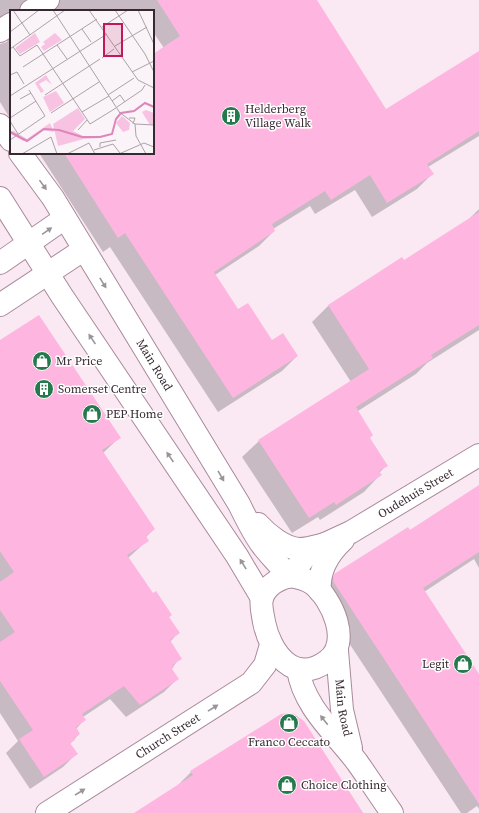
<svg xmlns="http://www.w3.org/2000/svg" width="479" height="813" font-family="'Source Serif 4',serif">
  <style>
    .built { fill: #fae9f3; fill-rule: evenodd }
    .shadow { fill: #0003 }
    .building { fill: #feb6e1 }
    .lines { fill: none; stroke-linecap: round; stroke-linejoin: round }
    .minor-casing { stroke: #a9899b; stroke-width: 24 }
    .secondary-casing { stroke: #a9899b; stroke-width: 24 }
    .minor { stroke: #fff; stroke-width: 22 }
    .secondary { stroke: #fff; stroke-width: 22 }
    .oneway { fill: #9a9498 }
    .labels { text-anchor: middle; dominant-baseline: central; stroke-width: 3; stroke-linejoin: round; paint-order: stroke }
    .poi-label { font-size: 12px; fill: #362931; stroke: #fff; text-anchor: start }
    .street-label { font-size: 12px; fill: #362931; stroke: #fff }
    .inset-river { fill: none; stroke: #dc86bb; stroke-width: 2 }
    .inset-road { fill: none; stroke: #aca2a8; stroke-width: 1 }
    .view { fill: #c2185b; fill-opacity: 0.15; stroke: #c2185b; stroke-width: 2 }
    .inset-edge { fill: none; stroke: #362931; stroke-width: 2 }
  </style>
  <rect width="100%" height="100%" fill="#faf3f7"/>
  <path class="built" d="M0,0h479v813h-479zM11,11h142v142h-142z"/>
  <g class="shadow">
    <path d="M0,0h315l71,110 93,-57v83l-51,31 4,7 -15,15 -45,28 -17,-27 -40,24 -5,-8 -37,23 1,2 -15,15 -44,29 23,35 34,32 25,14 -15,15 -64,41 -108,-165 -7,5 -64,-99h114v-98l11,-7 -11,-16v-21h-108l-20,-7 -6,5v2h-8v12l-11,5z"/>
    <path d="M11,32v88l-11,-18v-58l7,-2 1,-7z"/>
    <path d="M479,209v121l-52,33 -11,11 -58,37 11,27 17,28 -7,7 1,2 -16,17 -44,28 -2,-3 -26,16 -50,-76 17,-16 92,-59 -39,-60 16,-16 74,-48 2,3 63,-40z"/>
    <path d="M0,341l119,97 -16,15 51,76 -8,8 2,3 -20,18 24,37 19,20 -3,3 10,15 -8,9 10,16 -9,11 6,10 -13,13 -38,25 -16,-18 -27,18 2,2 -9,10 3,5 -9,10 6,10 -13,13 -33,22 -24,-36 12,-12 -18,-28z"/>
    <path d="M479,486v82l-5,-9 -50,33 55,84v133l-2,-3 -10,7h-6l-143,-217 2,-6 15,-15 74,-44z"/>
    <path d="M303,722l60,91h-227l41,-27 14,-14z"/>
  </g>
  <g class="building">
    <path d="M157,0h160l69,109 93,-58v80l-52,33 7,10 -47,29 -17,-28 -39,25 -6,-9 -53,33 3,7 -61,41 24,37 10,-6 24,37 11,-7 15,23 -65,42 -108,-165 -7,5 -54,-85h89v-99l27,-18z"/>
    <path d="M479,212v113l-48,30 2,3 -77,49 17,28 -3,3 18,28 -9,5 3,4 -46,30 -2,-3 -25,16 -51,-78 111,-71 -41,-64 74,-48 2,3z"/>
    <path d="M39,315l82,123 -19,12 53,79 -9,7 3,5 -22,14 26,38 3,-2 16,24 -3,2 11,16 -10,7 12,19 -10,6 2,2 -2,2 7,10 -39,26 -16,-19 -42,28 4,6 -10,7 4,7 -6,4 1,2 -5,3 8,11 -34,23 -25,-38 14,-9 -33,-49v-39l15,-10 -15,-22v-28l14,-10 -14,-21v-211z"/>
    <path d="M479,485v67l-56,36 56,86v130l-146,-223 1,-7 74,-47 2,3z"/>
    <path d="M288,713l6,1 10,7 59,92h-229l59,-38 -3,-4 91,-57z"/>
  </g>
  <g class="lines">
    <g class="minor-casing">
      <g id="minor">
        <path d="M31,11l17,-11"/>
        <path d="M0,31l11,-7"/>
        <path id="s1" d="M290,576l16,-20 19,-12 26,-12 128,-77"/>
        <path d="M320,591c-2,-21 8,-37 23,-51"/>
        <path id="s2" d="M47,813l204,-130 14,-18 6,-20"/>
      </g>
    </g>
    <g class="secondary-casing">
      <g id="secondary">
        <path d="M0,125l11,15"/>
        <path id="s3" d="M20,153l33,45 186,306c7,14 14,29 23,41 9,12 18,19 26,32"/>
        <path d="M0,198l62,98 175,260 25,42"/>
        <path d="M0,263l65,-45"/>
        <path d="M0,305l83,-55"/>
        <path d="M258,524c10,11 26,24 41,25 8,0 18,-3 26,-5"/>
        <path d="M290,576c8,1 16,3 23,8 19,15 39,59 14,77 -33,25 -57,-9 -63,-39 -1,-7 -4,-17 -2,-24 4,-12 16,-19 28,-22z"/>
        <path id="s4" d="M337,651l5,59 9,38"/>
        <path d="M298,669c5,37 37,64 59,93 12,17 23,34 35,51"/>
      </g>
    </g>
    <use href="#minor" class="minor"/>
    <use href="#secondary" class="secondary"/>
  </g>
  <defs><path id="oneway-solid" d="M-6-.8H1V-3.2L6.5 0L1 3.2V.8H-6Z"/></defs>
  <g class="oneway">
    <use href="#oneway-solid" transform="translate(43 185) rotate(54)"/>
    <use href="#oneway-solid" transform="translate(47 231) rotate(-35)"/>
    <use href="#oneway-solid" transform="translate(103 283) rotate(58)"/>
    <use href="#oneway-solid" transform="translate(92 339) rotate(-124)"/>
    <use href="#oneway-solid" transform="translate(170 457) rotate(-124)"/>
    <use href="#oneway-solid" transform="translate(221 476) rotate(60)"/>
    <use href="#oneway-solid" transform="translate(243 564) rotate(-122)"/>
    <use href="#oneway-solid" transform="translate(213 708) rotate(-32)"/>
    <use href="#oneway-solid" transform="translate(324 720) rotate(-128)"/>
    <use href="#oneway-solid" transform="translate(80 792) rotate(-32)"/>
  </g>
  <defs>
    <g id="building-disc" transform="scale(1)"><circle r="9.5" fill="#257a4d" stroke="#fff"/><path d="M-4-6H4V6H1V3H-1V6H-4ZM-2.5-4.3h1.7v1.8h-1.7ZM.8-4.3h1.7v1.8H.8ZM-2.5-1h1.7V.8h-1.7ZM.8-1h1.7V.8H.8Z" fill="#fff"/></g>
    <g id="shop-disc" transform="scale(1)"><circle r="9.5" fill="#257a4d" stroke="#fff"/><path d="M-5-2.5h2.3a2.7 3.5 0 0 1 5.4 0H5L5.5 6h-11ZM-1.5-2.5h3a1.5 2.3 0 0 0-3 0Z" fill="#fff"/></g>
  </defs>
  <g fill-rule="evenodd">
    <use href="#building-disc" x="231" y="116"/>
    <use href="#shop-disc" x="42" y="361"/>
    <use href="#building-disc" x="44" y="389"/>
    <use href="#shop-disc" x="92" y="414"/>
    <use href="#shop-disc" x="463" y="664"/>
    <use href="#shop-disc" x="289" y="723"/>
    <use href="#shop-disc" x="287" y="785"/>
  </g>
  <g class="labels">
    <g class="poi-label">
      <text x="245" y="109">Helderberg<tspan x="245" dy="14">Village Walk</tspan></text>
      <text x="56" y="361">Mr Price</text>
      <text x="58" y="389">Somerset Centre</text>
      <text x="106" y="414">PEP Home</text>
      <text x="449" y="664" text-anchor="end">Legit</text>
      <text x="289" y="742" text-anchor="middle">Franco Ceccato</text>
      <text x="301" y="785">Choice Clothing</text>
    </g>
    <g class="street-label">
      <text stroke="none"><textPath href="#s3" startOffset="251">Main Road</textPath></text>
      <text stroke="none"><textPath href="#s1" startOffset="152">Oudehuis Street</textPath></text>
      <text stroke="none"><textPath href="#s4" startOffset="57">Main Road</textPath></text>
      <text stroke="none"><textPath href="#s2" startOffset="143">Church Street</textPath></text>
    </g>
  </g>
  <g transform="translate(10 10)">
    <rect width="144" height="144" fill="#faf3f7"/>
    <path d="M25,23l5,9 -20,12 -5,-6zM45,23l7,7 -18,11 -3,-4 4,-3 -2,-2zM36,65l6,10 -6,-5 -7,4 5,7 -3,2 -6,-10zM46,81l8,12 -14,9 -7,-15zM68,98l7,11 -12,12 10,5 18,2 -17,1 -26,7 -5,-22zM136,100l8,3v11l-4,1 -8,-13zM112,106l8,7 -1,7 -6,2 -7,-9zM40,113l4,9 -11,-2 -15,11h-5l-13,-8v-2h4l13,8z" fill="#f8c3e2"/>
    <path class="inset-river" d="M0,122l17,9 17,-12 15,1 23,7h18l12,-3 4,-15 5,-6 13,-2 11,-8 9,4"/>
    <path class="inset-road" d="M3,0l17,25M43,0l67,103M79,0l49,70 16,8M105,0l30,44 9,18M128,0l16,34M92,17l26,-17M72,19l9,13M0,22l29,-22M47,35l10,14M105,36l32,-19M3,37l7,9 17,-11 53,79 26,-16M0,39l55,-39M92,48l12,-9M13,57l74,-48M122,62l22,-11M0,65l7,-3 7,12M35,85l55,-36M98,85l26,-17M0,86l97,-62M10,89l11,-6M102,91l8,-6 5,7M107,97l25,-17 3,-5M72,102l27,-16M109,102l16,12 19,1M41,103l48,-31M0,108l26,-17M119,108h6l-2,6M0,111l8,13M125,114l1,12 10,18M68,120l9,-10M0,130l35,-24 -16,-26M90,137v-4l16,-3M84,140l19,-6 7,9M12,144l29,-17 6,17M57,144l22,-11 6,11M109,144l25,-11 10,4"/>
    <path class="view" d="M94,14h18v32h-18z"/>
    <rect width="144" height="144" class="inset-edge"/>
  </g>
</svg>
